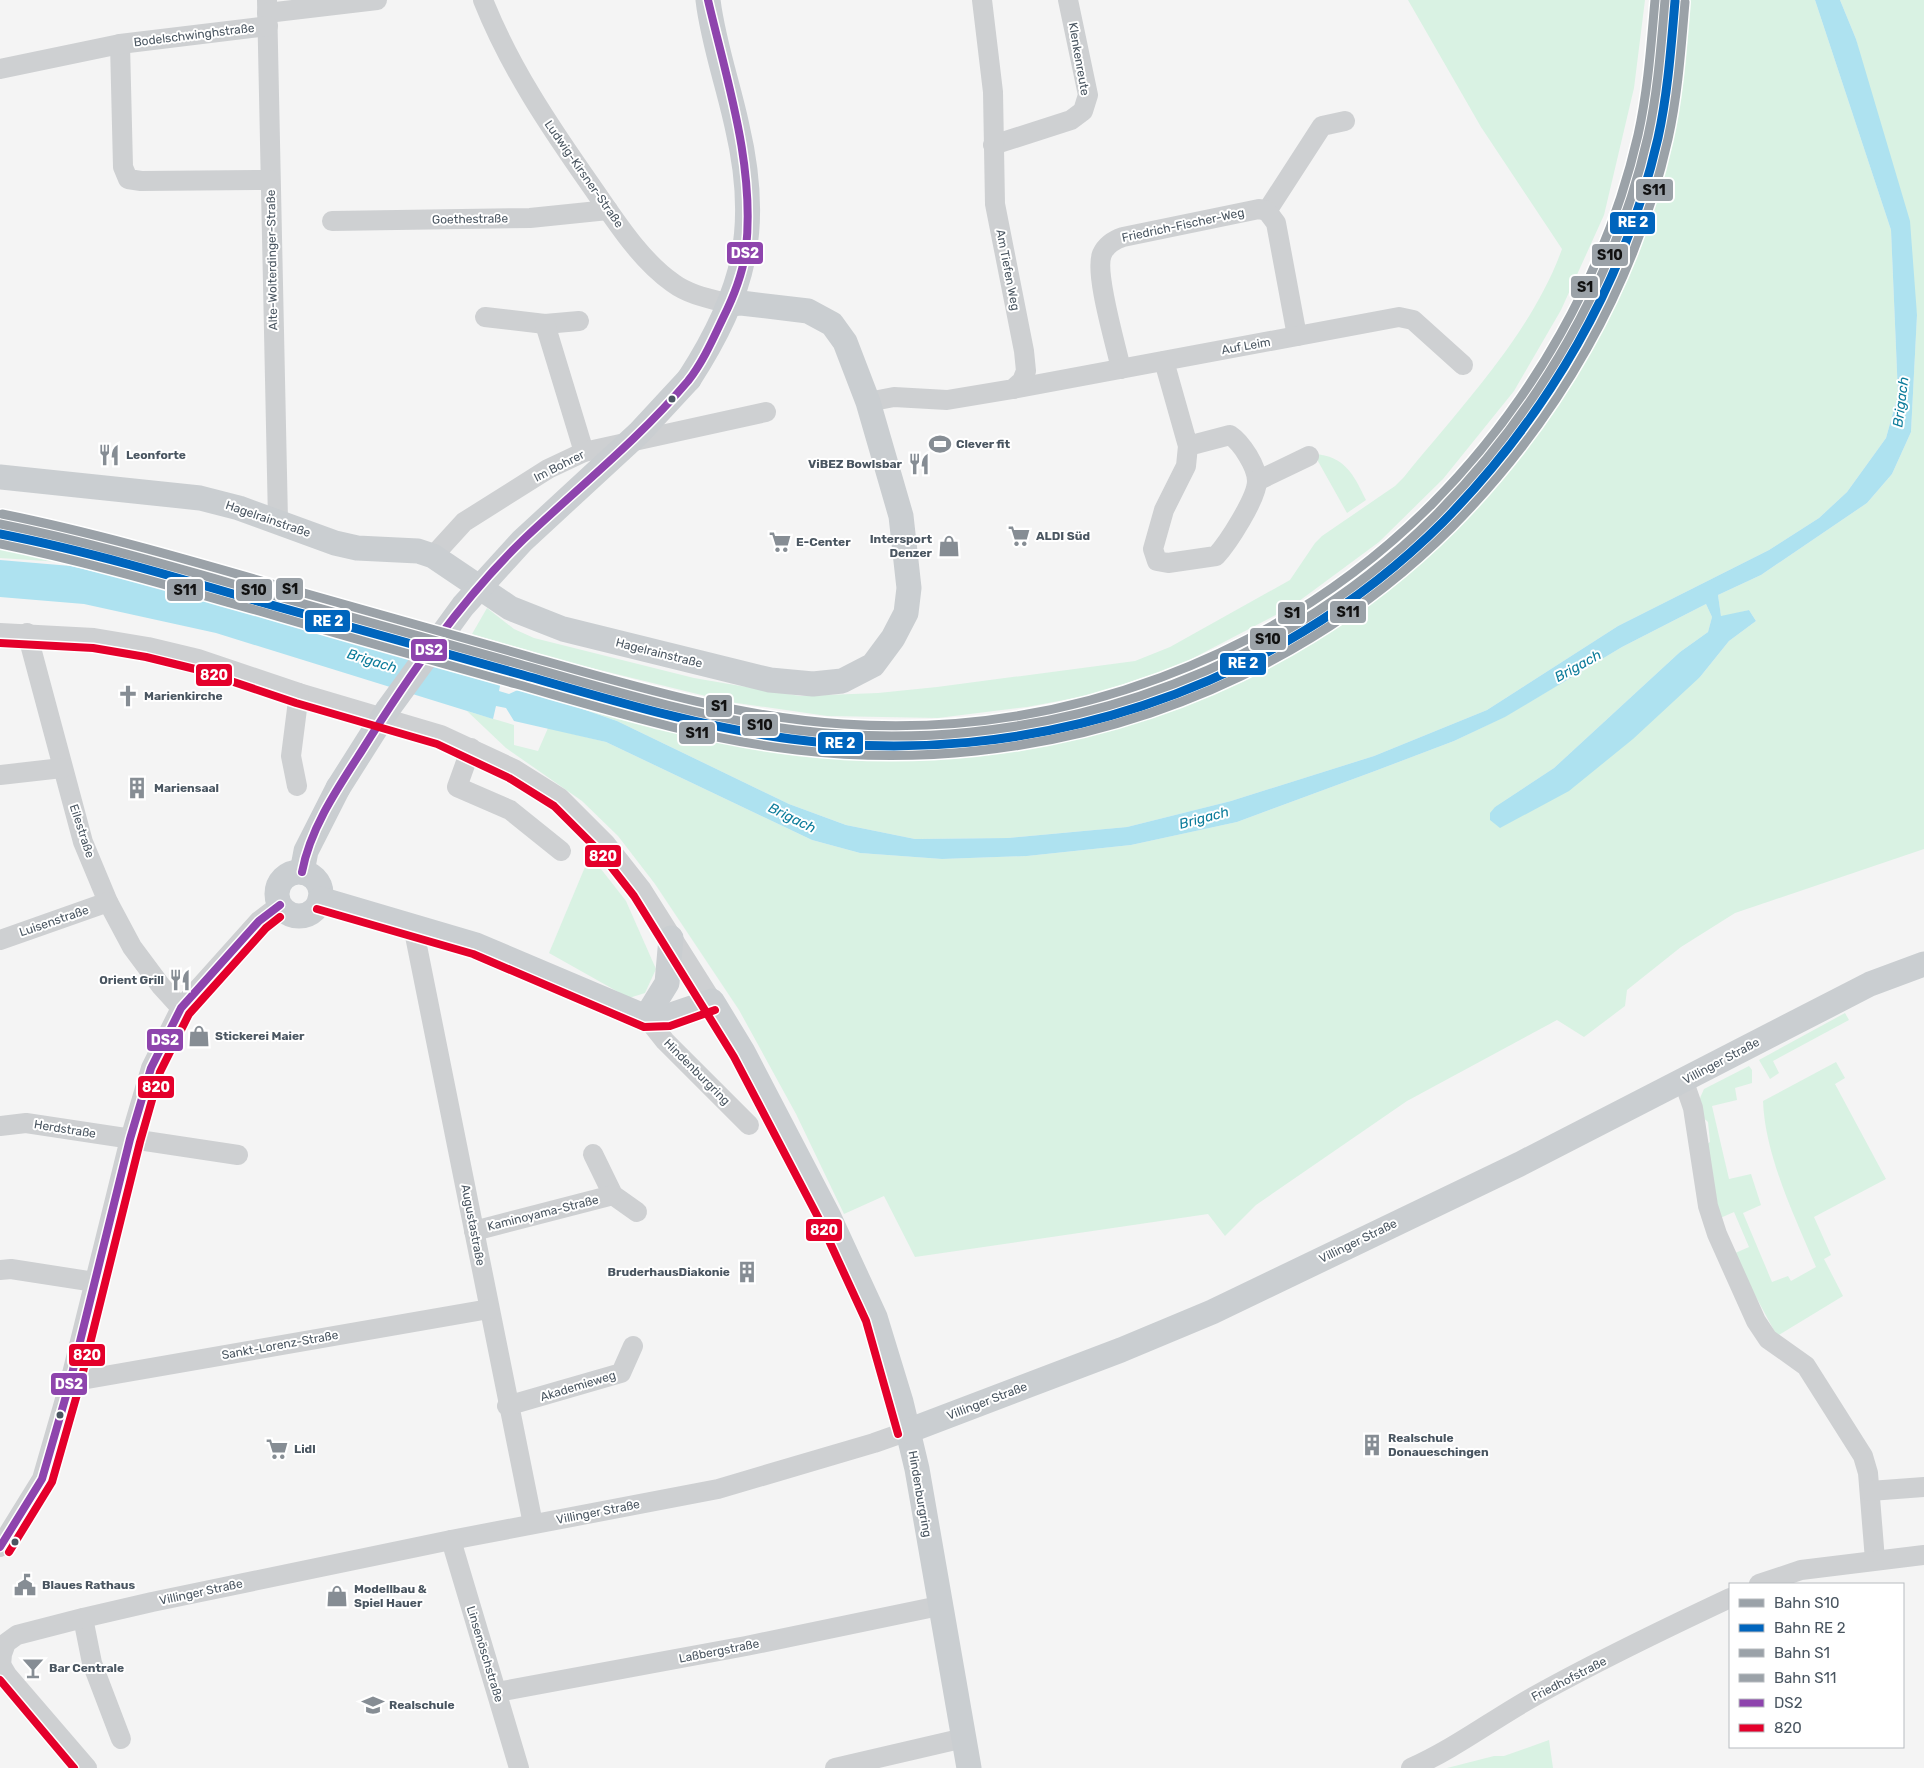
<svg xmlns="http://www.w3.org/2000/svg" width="1924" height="1768" font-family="Rubik,sans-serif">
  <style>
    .green { fill: #d9f2e3 }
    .water { fill: #aee2f0 }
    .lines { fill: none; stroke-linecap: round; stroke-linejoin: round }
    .minor { stroke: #ced0d2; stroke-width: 20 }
    .major { stroke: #caced1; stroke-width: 25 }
    .major-bridge { stroke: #caced1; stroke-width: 25 }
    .bus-1-casing { stroke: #fff; stroke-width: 11 }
    .bus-2-casing { stroke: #fff; stroke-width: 11 }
    .bus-1 { stroke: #8e44ad; stroke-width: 8 }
    .bus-2 { stroke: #e4002b; stroke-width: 8 }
    .rail-1-casing { stroke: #fff; stroke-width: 12 }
    .rail-2-casing { stroke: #fff; stroke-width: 12 }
    .rail-3-casing { stroke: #fff; stroke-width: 12 }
    .rail-4-casing { stroke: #fff; stroke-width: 12 }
    .rail-1 { stroke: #9ba2a8; stroke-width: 9 }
    .rail-2 { stroke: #0065bd; stroke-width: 9 }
    .rail-3 { stroke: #9ba2a8; stroke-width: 9 }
    .rail-4 { stroke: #9ba2a8; stroke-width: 9 }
    .bus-dot { fill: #4a5661; stroke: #fff; stroke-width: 2 }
    .labels { text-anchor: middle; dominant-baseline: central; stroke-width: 4; stroke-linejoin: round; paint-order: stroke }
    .street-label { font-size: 12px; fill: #4a5661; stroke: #fff }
    .poi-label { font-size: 12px; font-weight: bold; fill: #4a5661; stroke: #fff; text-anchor: start }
    .water-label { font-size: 14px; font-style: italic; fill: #0c7c9b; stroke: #fff }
    .line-badge { stroke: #fff; stroke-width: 2 }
    .badge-label { font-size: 14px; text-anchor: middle; font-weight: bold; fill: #fff }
    .pale-badge-label { font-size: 14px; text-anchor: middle; font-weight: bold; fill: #111 }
  </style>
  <rect width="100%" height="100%" fill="#f4f4f4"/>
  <g class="green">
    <path d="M1408,0h237l-11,88 -30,127 -43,95 -47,81 -71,88 -64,63 -88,65 -113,59 -87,29 -64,12 -89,11 -111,-2 -97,-14 -163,-40 -95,-28 15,-26 27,21 20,9 160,40 106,18 78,-3 59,-6 198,-26 35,-14 120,-67 25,-37 7,-7 73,-50 9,-9c56,-69 128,-144 158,-228l-81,-122z"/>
    <path d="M1676,0h139l76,230 7,165 -12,43 -39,54 -28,26 -50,32 -151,76 -131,84 -113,46 -143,45 -104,26 -119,11 -93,1 -69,-14 -57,-21 -172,-83 -59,-21 2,-17 164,46 106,15 110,3 93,-10 102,-24 87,-35 80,-43 81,-57 86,-78 74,-92 51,-83 42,-96 16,-60 15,-76z"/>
    <path d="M1840,0h84v849l-189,64 -54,34 -54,43 -2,16 -41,31 -27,-17 -150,81 -151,104 -31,31 -17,-22 -293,43 -31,-61 -40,18 -48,-100 -57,-104 -84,-126 -37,-48 -36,-35 -76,-53 -39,-37 47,14v20l24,6 10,-23 58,14 206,98 48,13 82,6 85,-3 104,-11 106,-23 138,-51 79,-30 50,-24 118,-70 84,-43 6,13 -4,15 -28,20 -126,116 -59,39 205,-130 29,-36 27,-20 -7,-11 -28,7 -3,-22 43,-20 106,-72 25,-29 19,-42 6,-117 -61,-276z"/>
    <path d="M1314,454c31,2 40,21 52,46l-19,13z"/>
    <path d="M0,535l60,10 1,17 -61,-4z"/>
    <path d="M590,855l36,46 30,68 -11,24 -16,5 -80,-45z"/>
    <path d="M1845,1013l4,7 -76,41 6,12 -9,6 -11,-19z"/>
    <path d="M1836,1062l9,16 -10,6 51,95 -72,38 17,38 -7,4 19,37 -66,40 -44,-82 16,-7 -15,-35 -16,7 -15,-72 7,-5 -2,-20 -8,-7v-17l4,-9 45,-23 3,4v13l-17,5 2,12 -25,6 17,73 22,-5 10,31 -18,8 29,69 16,-6 3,5 25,-14c-21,-50 -51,-111 -53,-166z"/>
    <path d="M1549,1740l4,28h-106l47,-12h10z"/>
  </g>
  <path class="water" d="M1815,0h25l16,39 54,182 7,94 -6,117 -19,42 -25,29 -106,72 -43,20 3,21 28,-6 7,11 -27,20 -29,36 -67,62 -64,52 -69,37 -10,-8v-7l5,-6 59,-39 126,-116 28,-20 4,-15 -6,-13 -84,43 -117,70 -51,24 -79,30 -138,51 -106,23 -104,11 -85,3 -82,-6 -48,-13 -206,-98 -92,-21 -8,-13 -10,-2 -3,13 -277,-86 -132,-29 -84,-7v-37l71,6 245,58 185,57 -2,10 10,3 13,-6 95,33 172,83 57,21 69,14 93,-1 119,-11 104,-26 143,-45 113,-46 131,-84 151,-76 50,-32 28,-26 39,-54 12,-43 -7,-165z"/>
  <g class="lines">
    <g class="minor">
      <path d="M267,0l11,521"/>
      <path d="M483,0c27,68 67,127 109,187 23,33 48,73 81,96 16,12 38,16 57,21"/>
      <path d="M267,13l110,-13"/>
      <path d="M120,44l3,123 5,12 13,2 129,-1"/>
      <path d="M0,69l120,-25 148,-18"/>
      <path d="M993,145l78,-25 12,-9 5,-16 -20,-95"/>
      <path d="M1267,211l55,-85 23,-5"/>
      <path d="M332,221l198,-3 78,-8"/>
      <path d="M485,317l60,7 34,-3"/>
      <path d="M545,324l39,128"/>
      <path d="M1164,361l24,85 -2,20 -22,44 -11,39 4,12 11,2 48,-7c12,-13 41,-58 41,-75 0,-14 -15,-38 -27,-46l-42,11"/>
      <path d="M1121,369c-5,-24 -27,-96 -19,-115 4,-9 12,-14 21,-17l136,-28 8,2 9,12 21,113"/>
      <path d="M1013,389l386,-72 14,3 50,45"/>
      <path d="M868,402l26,-5 53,3 66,-11 9,-8 4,-10 -2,-20 -29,-147 -2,-112 -11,-92"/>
      <path d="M1257,481l52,-25"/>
      <path d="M433,556l31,-34 84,-53 36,-17 182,-40"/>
      <path d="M0,633l94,5 54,9 50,12 101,34 142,42 73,34 46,29 45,45 37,47 70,111"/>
      <path d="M27,633l56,209 25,60 24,45 29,39 20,22"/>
      <path d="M471,748l-14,39 53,23 51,41"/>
      <path d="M0,775l62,-7"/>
      <path d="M297,786l-6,-30 8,-63"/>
      <path d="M413,926l120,598"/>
      <path d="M0,940l108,-38"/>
      <path d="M646,1017l19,24 84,84"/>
      <path d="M1684,1082l9,26 15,98 9,28 39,87 12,18 38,27 57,90 5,17 7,87"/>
      <path d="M0,1126l26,-3 212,32"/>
      <path d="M593,1154l20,41 24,17"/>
      <path d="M474,1231l139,-36"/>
      <path d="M0,1270l11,-1 84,13"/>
      <path d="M70,1382l419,-73"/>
      <path d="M507,1406l114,-33 12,-27"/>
      <path d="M1870,1491l54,-4"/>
      <path d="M451,1540l68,228"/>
      <path d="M0,1547l42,-68 28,-97 60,-243 21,-71 30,-60 78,-87 21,-16"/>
      <path d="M1759,1584l42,-14 123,-15"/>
      <path d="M83,1618l9,45 29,76"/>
      <path d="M1,1665l1,-11 4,-11 11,-8 66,-17 69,-16 299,-62 267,-51 156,-46 34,-12"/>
      <path d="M1,1665l6,10 80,93"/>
      <path d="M497,1692l249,-46 193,-40"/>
      <path d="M835,1768l129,-30"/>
      <path d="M1411,1768c43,-19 81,-48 122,-71 64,-36 131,-68 197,-99"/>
    </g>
    <g class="major">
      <path d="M689,379c56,-87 72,-151 48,-253 -9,-42 -24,-84 -29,-126"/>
      <path d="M0,477l200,21 39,10 96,35 22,5 61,3 15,5 77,52 53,21 207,51 43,4 29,-3 31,-16 20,-27 13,-25 3,-25 -8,-72 -33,-114 -23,-60 -13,-18 -24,-13 -67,-8 -11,1"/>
      <path d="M302,872l4,-21 32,-63"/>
      <circle cx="299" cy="894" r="22"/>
      <path d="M320,899l156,46 170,72 22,-1 44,-15 31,51 85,163 47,102 26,85 16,67 52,299"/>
      <path d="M646,1017l21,-34 4,-45"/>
      <path d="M908,1431l213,-81 91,-38 308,-148 350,-180 54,-20"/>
    </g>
    <path class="major-bridge" d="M338,788l50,-79 75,-103 59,-65 117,-108 50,-54"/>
    <g class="bus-1-casing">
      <g id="bus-1">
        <path d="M302,872c8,-43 35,-83 59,-120 47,-75 99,-151 163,-213 55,-52 115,-100 164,-158 15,-19 25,-42 35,-63 11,-22 20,-45 23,-69 9,-83 -19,-168 -38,-249"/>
        <path d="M0,1547l42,-68 28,-97 60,-243 21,-71 30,-60 78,-87 21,-16"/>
      </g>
    </g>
    <g class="bus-2-casing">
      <g id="bus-2">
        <path d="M0,643l93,5 53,9 49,12 101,34 141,41 72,34 45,28 44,44 36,46 100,161 85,162 47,102 32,113"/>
        <path d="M317,909l156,45 171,73 26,-1 45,-16"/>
        <path d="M9,1552l43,-70 28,-98 60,-242 20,-70 29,-58 77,-86 14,-11"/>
        <path d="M0,1680l74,88"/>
      </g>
    </g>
    <use href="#bus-1" class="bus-1"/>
    <use href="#bus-2" class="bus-2"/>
    <g class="rail-1-casing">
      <path id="rail-1" d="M0,524c90,18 177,44 265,69 85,24 170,47 254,71 91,26 183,54 277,66 230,29 473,-48 638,-213 104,-105 181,-236 214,-381 10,-45 13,-90 17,-136"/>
    </g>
    <g class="rail-2-casing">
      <path id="rail-2" d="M0,534c87,17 172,42 257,67 88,25 177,49 266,74 88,25 177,52 268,64 236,32 483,-48 652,-217 104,-106 182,-239 215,-384 10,-46 13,-91 17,-137"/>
    </g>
    <g class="rail-3-casing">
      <path id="rail-3" d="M2,514c89,18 176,43 263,68 87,25 175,49 262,74 103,29 208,61 316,68 217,15 435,-66 589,-220 100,-101 174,-230 206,-369 10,-45 13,-90 17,-135"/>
    </g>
    <g class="rail-4-casing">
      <path id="rail-4" d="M0,544c88,18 173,43 259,67 85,25 171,49 257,73 92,26 185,55 281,66 239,28 484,-52 655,-223 105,-106 183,-241 216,-388 10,-45 13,-91 17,-137"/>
    </g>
    <use href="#rail-1" class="rail-1"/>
    <use href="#rail-2" class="rail-2"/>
    <use href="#rail-3" class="rail-3"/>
    <use href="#rail-4" class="rail-4"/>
  </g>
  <defs>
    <g id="stadium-bare" transform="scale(1.725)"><path d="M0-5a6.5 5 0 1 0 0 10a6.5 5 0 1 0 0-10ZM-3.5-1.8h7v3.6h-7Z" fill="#868d94" stroke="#fff" stroke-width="2.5" paint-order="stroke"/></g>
    <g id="restaurant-bare" transform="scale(1.725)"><path d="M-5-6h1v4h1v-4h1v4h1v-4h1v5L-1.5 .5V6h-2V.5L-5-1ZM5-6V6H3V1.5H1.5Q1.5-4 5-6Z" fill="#868d94" stroke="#fff" stroke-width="2.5" paint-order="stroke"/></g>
    <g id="supermarket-bare" transform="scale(1.725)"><path d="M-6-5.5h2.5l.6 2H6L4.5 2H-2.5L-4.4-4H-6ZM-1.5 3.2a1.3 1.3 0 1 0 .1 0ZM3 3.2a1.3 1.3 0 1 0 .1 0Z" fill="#868d94" stroke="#fff" stroke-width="2.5" paint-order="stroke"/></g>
    <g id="shop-bare" transform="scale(1.725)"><path d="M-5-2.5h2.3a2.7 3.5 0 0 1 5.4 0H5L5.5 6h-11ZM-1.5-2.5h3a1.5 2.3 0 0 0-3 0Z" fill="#868d94" stroke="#fff" stroke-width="2.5" paint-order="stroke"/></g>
    <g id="church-bare" transform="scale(1.725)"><path d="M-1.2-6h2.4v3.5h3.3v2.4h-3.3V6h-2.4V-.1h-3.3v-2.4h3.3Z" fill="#868d94" stroke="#fff" stroke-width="2.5" paint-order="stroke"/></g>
    <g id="building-bare" transform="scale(1.725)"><path d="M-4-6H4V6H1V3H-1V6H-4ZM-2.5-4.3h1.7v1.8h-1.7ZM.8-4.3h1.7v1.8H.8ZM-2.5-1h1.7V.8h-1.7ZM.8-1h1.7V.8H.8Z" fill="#868d94" stroke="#fff" stroke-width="2.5" paint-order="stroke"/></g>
    <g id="civic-bare" transform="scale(1.725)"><path d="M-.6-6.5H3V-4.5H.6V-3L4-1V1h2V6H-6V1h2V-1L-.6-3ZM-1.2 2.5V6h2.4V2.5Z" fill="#868d94" stroke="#fff" stroke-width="2.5" paint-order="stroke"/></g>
    <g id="bar-bare" transform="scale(1.725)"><path d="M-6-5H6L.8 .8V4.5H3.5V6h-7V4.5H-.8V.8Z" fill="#868d94" stroke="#fff" stroke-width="2.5" paint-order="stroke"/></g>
    <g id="school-bare" transform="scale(1.725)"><path d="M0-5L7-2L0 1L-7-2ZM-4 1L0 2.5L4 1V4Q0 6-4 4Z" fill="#868d94" stroke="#fff" stroke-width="2.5" paint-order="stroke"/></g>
  </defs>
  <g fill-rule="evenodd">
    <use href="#stadium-bare" x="940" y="444"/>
    <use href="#restaurant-bare" x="109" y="455"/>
    <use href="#restaurant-bare" x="919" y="464"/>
    <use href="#supermarket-bare" x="1019" y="536"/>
    <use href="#supermarket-bare" x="780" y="542"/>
    <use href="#shop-bare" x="949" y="546"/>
    <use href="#church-bare" x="128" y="696"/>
    <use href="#building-bare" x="137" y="788"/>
    <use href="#restaurant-bare" x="180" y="980"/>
    <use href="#shop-bare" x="199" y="1036"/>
    <use href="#building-bare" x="747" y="1272"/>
    <use href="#building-bare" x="1372" y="1445"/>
    <use href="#supermarket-bare" x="277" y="1449"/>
    <use href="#civic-bare" x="25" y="1585"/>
    <use href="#shop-bare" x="337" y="1596"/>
    <use href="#bar-bare" x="33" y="1668"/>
    <use href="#school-bare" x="373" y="1705"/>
  </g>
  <g class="bus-dot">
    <circle cx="672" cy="399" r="4.5"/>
    <circle cx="60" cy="1415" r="4.5"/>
    <circle cx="15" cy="1542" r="4.5"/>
  </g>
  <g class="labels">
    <g class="street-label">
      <text transform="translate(194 35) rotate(-7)">Bodelschwinghstraße</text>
      <text transform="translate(1079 59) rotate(80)">Klenkenreute</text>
      <text transform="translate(584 174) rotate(55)">Ludwig-Kirsner-Straße</text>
      <text transform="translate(470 219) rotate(-1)">Goethestraße</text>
      <text transform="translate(1183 225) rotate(-12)">Friedrich-Fischer-Weg</text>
      <text transform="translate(272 260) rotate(-91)">Alte-Wolterdinger-Straße</text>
      <text transform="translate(1008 270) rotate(79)">Am Tiefen Weg</text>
      <text transform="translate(1246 346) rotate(-10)">Auf Leim</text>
      <text transform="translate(559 466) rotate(-27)">Im Bohrer</text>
      <text transform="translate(268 519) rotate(19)">Hagelrainstraße</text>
      <text transform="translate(659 653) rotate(14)">Hagelrainstraße</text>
      <text transform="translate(82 831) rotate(72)">Eilestraße</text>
      <text transform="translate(54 921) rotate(-19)">Luisenstraße</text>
      <text transform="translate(1721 1061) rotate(-28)">Villinger Straße</text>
      <text transform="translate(697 1072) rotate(45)">Hindenburgring</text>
      <text transform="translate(65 1129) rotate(9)">Herdstraße</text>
      <text transform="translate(543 1213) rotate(-14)">Kaminoyama-Straße</text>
      <text transform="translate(473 1225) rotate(79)">Augustastraße</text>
      <text transform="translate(1358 1241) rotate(-26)">Villinger Straße</text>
      <text transform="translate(280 1345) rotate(-10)">Sankt-Lorenz-Straße</text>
      <text transform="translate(578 1386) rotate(-17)">Akademieweg</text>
      <text transform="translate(987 1401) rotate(-21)">Villinger Straße</text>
      <text transform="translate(920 1494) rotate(80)">Hindenburgring</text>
      <text transform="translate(598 1512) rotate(-11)">Villinger Straße</text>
      <text transform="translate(201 1592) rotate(-12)">Villinger Straße</text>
      <text transform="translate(719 1651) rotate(-11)">Laßbergstraße</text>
      <text transform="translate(485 1654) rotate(73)">Linsenöschstraße</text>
      <text transform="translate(1569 1679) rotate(-27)">Friedhofstraße</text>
    </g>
    <g class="poi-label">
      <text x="956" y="444">Clever fit</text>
      <text x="126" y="455">Leonforte</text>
      <text x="902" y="464" text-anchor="end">ViBEZ Bowlsbar</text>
      <text x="1036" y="536">ALDI Süd</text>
      <text x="932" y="539" text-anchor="end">Intersport<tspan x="932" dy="14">Denzer</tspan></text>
      <text x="796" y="542">E-Center</text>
      <text x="144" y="696">Marienkirche</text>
      <text x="154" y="788">Mariensaal</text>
      <text x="164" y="980" text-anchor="end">Orient Grill</text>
      <text x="215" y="1036">Stickerei Maier</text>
      <text x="730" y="1272" text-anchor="end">BruderhausDiakonie</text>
      <text x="1388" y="1438">Realschule<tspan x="1388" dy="14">Donaueschingen</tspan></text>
      <text x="294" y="1449">Lidl</text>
      <text x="42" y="1585">Blaues Rathaus</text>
      <text x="354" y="1589">Modellbau &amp;<tspan x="354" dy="14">Spiel Hauer</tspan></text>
      <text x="49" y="1668">Bar Centrale</text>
      <text x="389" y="1705">Realschule</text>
    </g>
    <g class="water-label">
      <text transform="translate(1901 402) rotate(-83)">Brigach</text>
      <text transform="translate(372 661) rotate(17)">Brigach</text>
      <text transform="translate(1578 666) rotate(-29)">Brigach</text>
      <text transform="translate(792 818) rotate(26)">Brigach</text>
      <text transform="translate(1204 818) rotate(-15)">Brigach</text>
    </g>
  </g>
  <g class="line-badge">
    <rect x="1635" y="178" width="39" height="24" rx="5" fill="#9ba2a8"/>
    <rect x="1609" y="211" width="47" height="24" rx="5" fill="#0065bd"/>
    <rect x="726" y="241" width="38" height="24" rx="5" fill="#8e44ad"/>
    <rect x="1591" y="243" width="38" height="24" rx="5" fill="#9ba2a8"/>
    <rect x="1570" y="275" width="29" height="24" rx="5" fill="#9ba2a8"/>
    <rect x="275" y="577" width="29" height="24" rx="5" fill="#9ba2a8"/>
    <rect x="235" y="578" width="38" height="24" rx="5" fill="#9ba2a8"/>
    <rect x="166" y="578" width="38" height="24" rx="5" fill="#9ba2a8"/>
    <rect x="1329" y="600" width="38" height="24" rx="5" fill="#9ba2a8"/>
    <rect x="1277" y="601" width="29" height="24" rx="5" fill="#9ba2a8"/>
    <rect x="304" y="609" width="47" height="24" rx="5" fill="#0065bd"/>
    <rect x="1249" y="627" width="38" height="24" rx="5" fill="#9ba2a8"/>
    <rect x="410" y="638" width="38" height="24" rx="5" fill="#8e44ad"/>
    <rect x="1219" y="652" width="48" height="24" rx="5" fill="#0065bd"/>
    <rect x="195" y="663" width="38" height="24" rx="5" fill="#e4002b"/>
    <rect x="705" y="694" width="28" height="24" rx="5" fill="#9ba2a8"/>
    <rect x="741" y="713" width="38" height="24" rx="5" fill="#9ba2a8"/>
    <rect x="678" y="721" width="38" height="24" rx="5" fill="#9ba2a8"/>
    <rect x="817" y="731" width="47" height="24" rx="5" fill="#0065bd"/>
    <rect x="584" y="844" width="38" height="24" rx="5" fill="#e4002b"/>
    <rect x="146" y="1028" width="38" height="24" rx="5" fill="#8e44ad"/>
    <rect x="137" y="1075" width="38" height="24" rx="5" fill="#e4002b"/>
    <rect x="805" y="1218" width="38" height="24" rx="5" fill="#e4002b"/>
    <rect x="68" y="1343" width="38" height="24" rx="5" fill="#e4002b"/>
    <rect x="50" y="1372" width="38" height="24" rx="5" fill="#8e44ad"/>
  </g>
  <g class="badge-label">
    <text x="1633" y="227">RE 2</text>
    <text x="745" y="258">DS2</text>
    <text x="328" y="626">RE 2</text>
    <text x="429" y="655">DS2</text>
    <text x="1243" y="668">RE 2</text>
    <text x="214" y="680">820</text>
    <text x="840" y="748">RE 2</text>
    <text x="603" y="861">820</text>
    <text x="165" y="1045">DS2</text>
    <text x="156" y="1092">820</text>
    <text x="824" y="1235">820</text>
    <text x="87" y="1360">820</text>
    <text x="69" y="1389">DS2</text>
  </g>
  <g class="pale-badge-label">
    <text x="1654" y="195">S11</text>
    <text x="1610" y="260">S10</text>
    <text x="1585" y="292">S1</text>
    <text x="290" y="594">S1</text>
    <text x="254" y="595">S10</text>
    <text x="185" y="595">S11</text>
    <text x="1348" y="617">S11</text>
    <text x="1292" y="618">S1</text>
    <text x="1268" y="644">S10</text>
    <text x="719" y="711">S1</text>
    <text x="760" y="730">S10</text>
    <text x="697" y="738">S11</text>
  </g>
  <rect x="1729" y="1583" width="175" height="165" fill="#ffffff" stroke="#b7bbc0"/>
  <rect x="1739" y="1599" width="25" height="8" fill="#9ba2a8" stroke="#b7bbc0"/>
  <text x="1774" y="1608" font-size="15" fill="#4a5661">Bahn S10</text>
  <rect x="1739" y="1624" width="25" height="8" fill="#0065bd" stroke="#b7bbc0"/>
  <text x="1774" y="1633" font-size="15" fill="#4a5661">Bahn RE 2</text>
  <rect x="1739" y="1649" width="25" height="8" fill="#9ba2a8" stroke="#b7bbc0"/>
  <text x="1774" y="1658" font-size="15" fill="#4a5661">Bahn S1</text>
  <rect x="1739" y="1674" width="25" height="8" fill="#9ba2a8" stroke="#b7bbc0"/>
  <text x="1774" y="1683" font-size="15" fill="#4a5661">Bahn S11</text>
  <rect x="1739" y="1699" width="25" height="8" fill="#8e44ad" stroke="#b7bbc0"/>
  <text x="1774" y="1708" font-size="15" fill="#4a5661">DS2</text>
  <rect x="1739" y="1724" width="25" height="8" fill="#e4002b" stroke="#b7bbc0"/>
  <text x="1774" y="1733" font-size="15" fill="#4a5661">820</text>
</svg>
